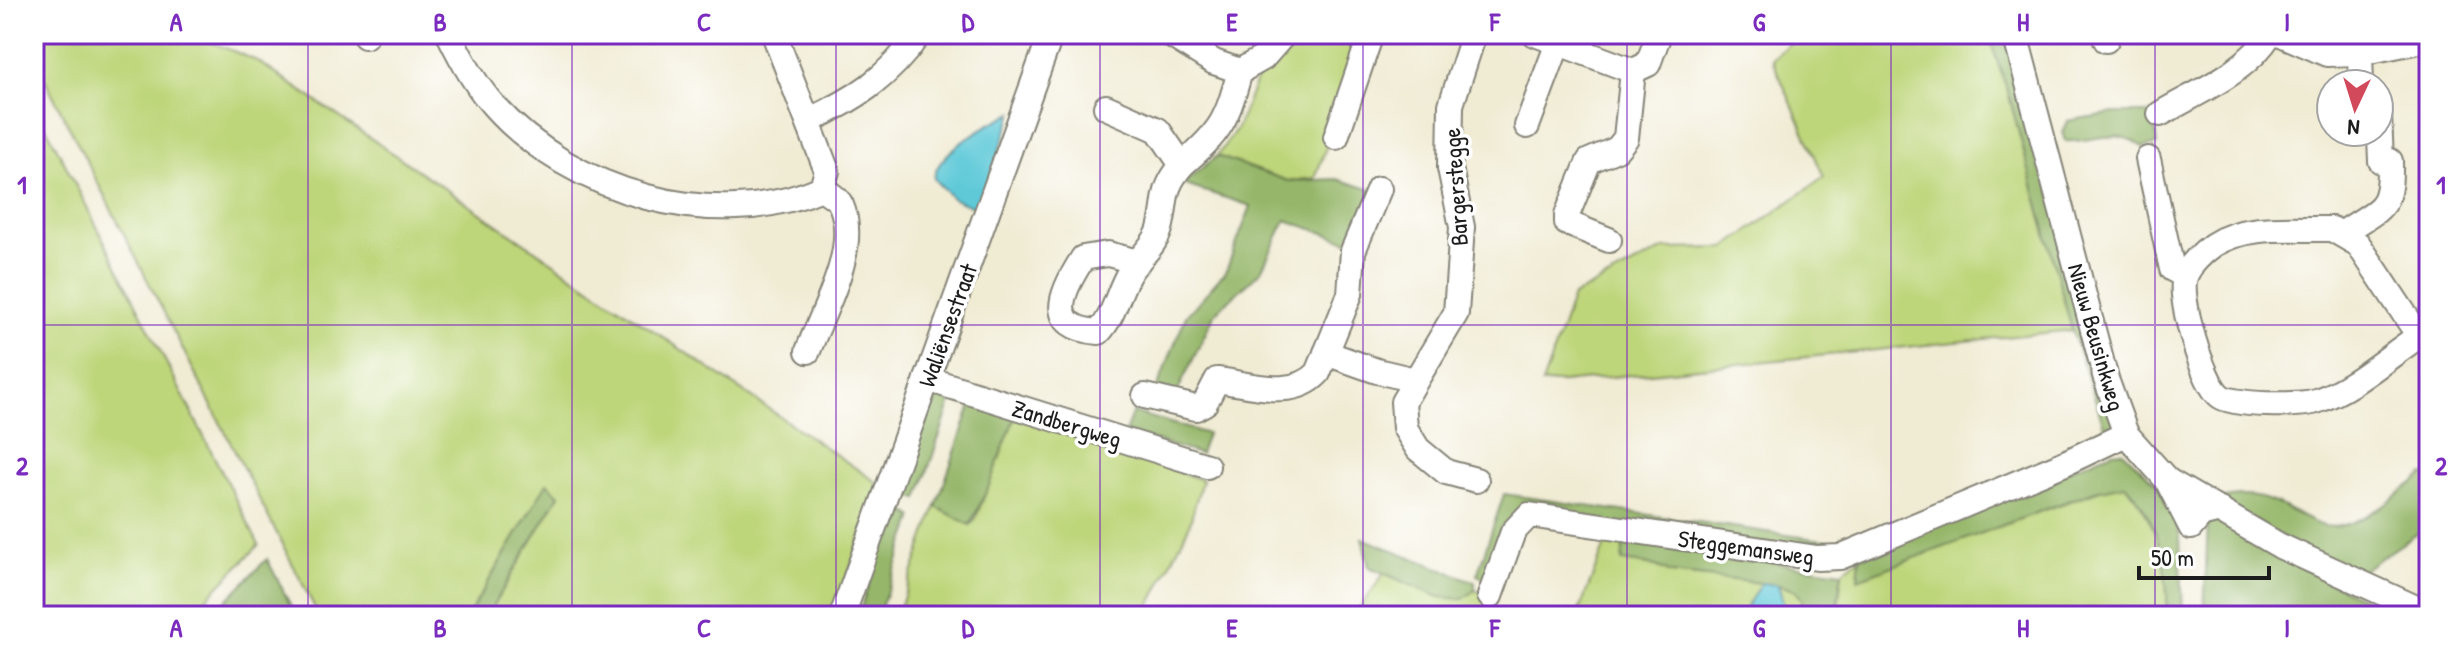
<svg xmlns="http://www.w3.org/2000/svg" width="2463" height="650" font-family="'Patrick Hand',sans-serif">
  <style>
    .green { fill: #bed67a; stroke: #6d794b; stroke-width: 2 }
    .forest { fill: #96b76a; stroke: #596a43; stroke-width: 2 }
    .water { fill: #5ec9d8; stroke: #3d727a; stroke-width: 2 }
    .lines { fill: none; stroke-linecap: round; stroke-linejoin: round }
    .minor-casing { stroke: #868478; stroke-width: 28 }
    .minor { stroke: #fff; stroke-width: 24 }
    .grid { fill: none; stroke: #7b2cbf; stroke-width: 2; stroke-opacity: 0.55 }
    .labels { text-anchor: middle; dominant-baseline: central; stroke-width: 7; stroke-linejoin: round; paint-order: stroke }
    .street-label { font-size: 24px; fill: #1c1c1c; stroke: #fff }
    .neatline { fill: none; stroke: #7b2cbf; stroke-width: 3 }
    .grid-label { font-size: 26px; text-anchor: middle; font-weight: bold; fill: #7b2cbf }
  </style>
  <rect width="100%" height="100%" fill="#fff"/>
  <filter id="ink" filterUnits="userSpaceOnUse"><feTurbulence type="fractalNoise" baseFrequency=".0125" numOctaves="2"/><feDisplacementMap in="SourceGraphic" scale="16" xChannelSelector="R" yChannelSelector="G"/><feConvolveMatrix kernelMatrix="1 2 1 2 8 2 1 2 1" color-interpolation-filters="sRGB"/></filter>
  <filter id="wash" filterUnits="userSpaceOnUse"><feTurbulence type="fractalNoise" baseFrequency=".006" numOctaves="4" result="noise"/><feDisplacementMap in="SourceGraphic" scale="32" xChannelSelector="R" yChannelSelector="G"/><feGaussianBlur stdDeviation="1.8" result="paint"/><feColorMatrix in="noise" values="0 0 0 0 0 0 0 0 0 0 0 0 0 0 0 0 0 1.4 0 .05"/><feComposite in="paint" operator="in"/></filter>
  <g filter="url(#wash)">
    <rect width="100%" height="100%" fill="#f0ebd3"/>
    <g class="green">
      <path d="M51,34h141l65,27 622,423 -45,132h-347l72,-121 -12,-11 -79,132h-149l-285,-558v-14z"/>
      <path d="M1302,34h42l20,8 -49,136 -27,3 -71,-25 20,-28 21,-52z"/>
      <path d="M1800,34h188l20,58 64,238 -530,54 31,-88 91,-47 61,-1 99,-71 -52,-118z"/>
      <path d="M34,103l225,442 -70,71h-155z"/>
      <path d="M1016,414l186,66 -13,46 -44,90h-248l39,-110 34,19 5,-5z"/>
      <path d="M2114,485h11c33,33 44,86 42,131h-330l5,-44 18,-15 -2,21z"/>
      <path d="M1607,540l17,2 -1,19 33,5 16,7 89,10 -20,33h-164z"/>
      <path d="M1385,572l55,25 23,2 12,-9 21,9 -4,14 5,3h-143z"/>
      <path d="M1778,585l17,5 7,9v17h-21l3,-11z"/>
    </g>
    <g class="forest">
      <path d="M1988,34h17l112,390 -12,5 -33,-99 -64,-238z"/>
      <path d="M2114,113h39l4,32 -15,2c-26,-21 -49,-4 -77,-6l-3,-9 5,-11z"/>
      <path d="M1217,156l71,25 49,-2 35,11 -21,52 -65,-22 -25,51 -46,42 -40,84 -19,-6 30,-75 40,-45 25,-65 -69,-22z"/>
      <path d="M938,390l15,6 -35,103 -18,-7z"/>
      <path d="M972,403l44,11 -28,74 -18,37 -34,-18z"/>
      <path d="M1133,412l74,22 -7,20 -75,-22z"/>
      <path d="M2123,451l44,43 13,42 3,80h-16c2,-45 -8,-99 -42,-131l-30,6 -237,88 2,-22 252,-105z"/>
      <path d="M2424,475l5,1v50l-77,51 -134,-77c59,-19 86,34 122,26 30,-6 60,-34 84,-51z"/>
      <path d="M547,483l12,12 -72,121h-19z"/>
      <path d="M1504,494l353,51 -24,11 -304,-41 -35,68 -17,-8z"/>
      <path d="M896,505l18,12 -36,99h-20z"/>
      <path d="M2214,516c64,35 126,78 195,100h-205l4,-97z"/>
      <path d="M1362,538l113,44v8l-12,9 -24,-2 -70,-30z"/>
      <path d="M1624,542l218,30 -6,44h-34v-17l-7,-9 -17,-5 -107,-12 -15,-7 -34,-5z"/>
      <path d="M267,559l29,57h-85z"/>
    </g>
    <g class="water">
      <path d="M1013,113l-35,96 -25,-10 -19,-20c1,-26 56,-57 79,-66z"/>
      <path d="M1761,583l17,2 6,20 -3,11h-40z"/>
    </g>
  </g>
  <g filter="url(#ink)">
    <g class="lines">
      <g class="minor-casing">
        <g id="minor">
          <path d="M449,34c12,25 26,51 45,72 77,86 220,129 328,82l5,-17 -53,-137"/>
          <path d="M1169,34l45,28 26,9 23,-13 21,-24"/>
          <path d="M1474,34l-23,71 -1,63 12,59 -6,86 -53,89 2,26 13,21 28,23 30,8"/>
          <path d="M1535,34l98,37 15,-7 11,-30"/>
          <path d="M2015,34l91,345 20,55 41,46 113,66 149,68"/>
          <path d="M2105,34l1,6"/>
          <path d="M2281,34l46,20 33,-1 69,-14"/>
          <path d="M365,36v-2"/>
          <path d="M2360,53l1,31"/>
          <path d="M1106,107l52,23 24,35c40,-35 44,-43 58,-94"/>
          <path d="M2160,114c39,-23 86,-41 110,-80"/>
          <path d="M808,121c48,-22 80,-43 111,-87"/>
          <path d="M1527,126l31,-83"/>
          <path d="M1336,137l35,-103"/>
          <path d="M2148,159l24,110 13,7"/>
          <path d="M2332,229l26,15 61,92c-32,21 -66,53 -103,65 -16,5 -83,5 -96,-5 -17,-13 -42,-98 -35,-119 4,-12 18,-25 28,-32 34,-22 80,-15 119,-16z"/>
          <path d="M2343,233c39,-27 48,-22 47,-72h-9l-2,-46"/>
          <path d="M1609,240l-42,-17v-8l22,-54 28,-12 9,-11 7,-67"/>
          <path d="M1138,262l-30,-8 -25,4c-22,34 -39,70 16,74 17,-18 19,-43 32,-62 9,-13 25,-26 29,-41 8,-30 0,-37 22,-64"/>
          <path d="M808,351c15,-41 52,-102 33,-146 -3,-7 -13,-12 -19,-17"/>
          <path d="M1326,353l51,18 38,9"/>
          <path d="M927,379l280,87"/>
          <path d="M1145,396l51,12 9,-5 12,-23c33,4 76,20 101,-7l32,-79 3,-43 26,-62"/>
          <path d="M2167,480l24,47 10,-12 19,-5"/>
          <path d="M1490,596l23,-64 16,-17 288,43 23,-1 225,-94 61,-29"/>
          <path d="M842,616l209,-582"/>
        </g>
      </g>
      <use href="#minor" class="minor"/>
    </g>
  </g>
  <path class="grid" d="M308,34v582M572,34v582M836,34v582M1100,34v582M1363,34v582M1627,34v582M1891,34v582M2155,34v582M34,325h2395"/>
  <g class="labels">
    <g class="street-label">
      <text transform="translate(1455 187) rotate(-94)">Bargerstegge</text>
      <text transform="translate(947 325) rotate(-70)">Waliënsestraat</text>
      <text transform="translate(2097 337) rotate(74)">Nieuw Beusinkweg</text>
      <text transform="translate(1067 423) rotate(17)">Zandbergweg</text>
      <text transform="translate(1746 547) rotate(8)">Steggemansweg</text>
    </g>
  </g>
  <rect width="2463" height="650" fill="none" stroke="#fff" stroke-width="88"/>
  <g transform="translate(2355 108) rotate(184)"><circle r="38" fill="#ffffff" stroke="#a4a4a4" stroke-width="2"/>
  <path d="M0-6L14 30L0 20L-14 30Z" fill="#d1495b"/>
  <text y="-12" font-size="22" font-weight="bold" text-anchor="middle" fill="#1c1c1c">N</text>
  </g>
  <path d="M2139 566v12h130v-12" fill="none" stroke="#1c1c1c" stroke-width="4"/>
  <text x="2151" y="566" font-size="24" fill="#1c1c1c" stroke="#ffffff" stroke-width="6" paint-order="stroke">50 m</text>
  <rect x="44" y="44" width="2375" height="562" class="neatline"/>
  <g class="grid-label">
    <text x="176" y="31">A</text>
    <text x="440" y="31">B</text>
    <text x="704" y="31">C</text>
    <text x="968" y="31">D</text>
    <text x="1232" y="31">E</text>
    <text x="1495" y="31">F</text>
    <text x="1759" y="31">G</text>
    <text x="2023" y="31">H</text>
    <text x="2287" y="31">I</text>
    <text x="22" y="194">1</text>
    <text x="2441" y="194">1</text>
    <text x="22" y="475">2</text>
    <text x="2441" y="475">2</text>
    <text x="176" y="637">A</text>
    <text x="440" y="637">B</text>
    <text x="704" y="637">C</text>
    <text x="968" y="637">D</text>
    <text x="1232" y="637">E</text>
    <text x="1495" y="637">F</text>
    <text x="1759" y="637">G</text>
    <text x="2023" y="637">H</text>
    <text x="2287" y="637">I</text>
  </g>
</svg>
